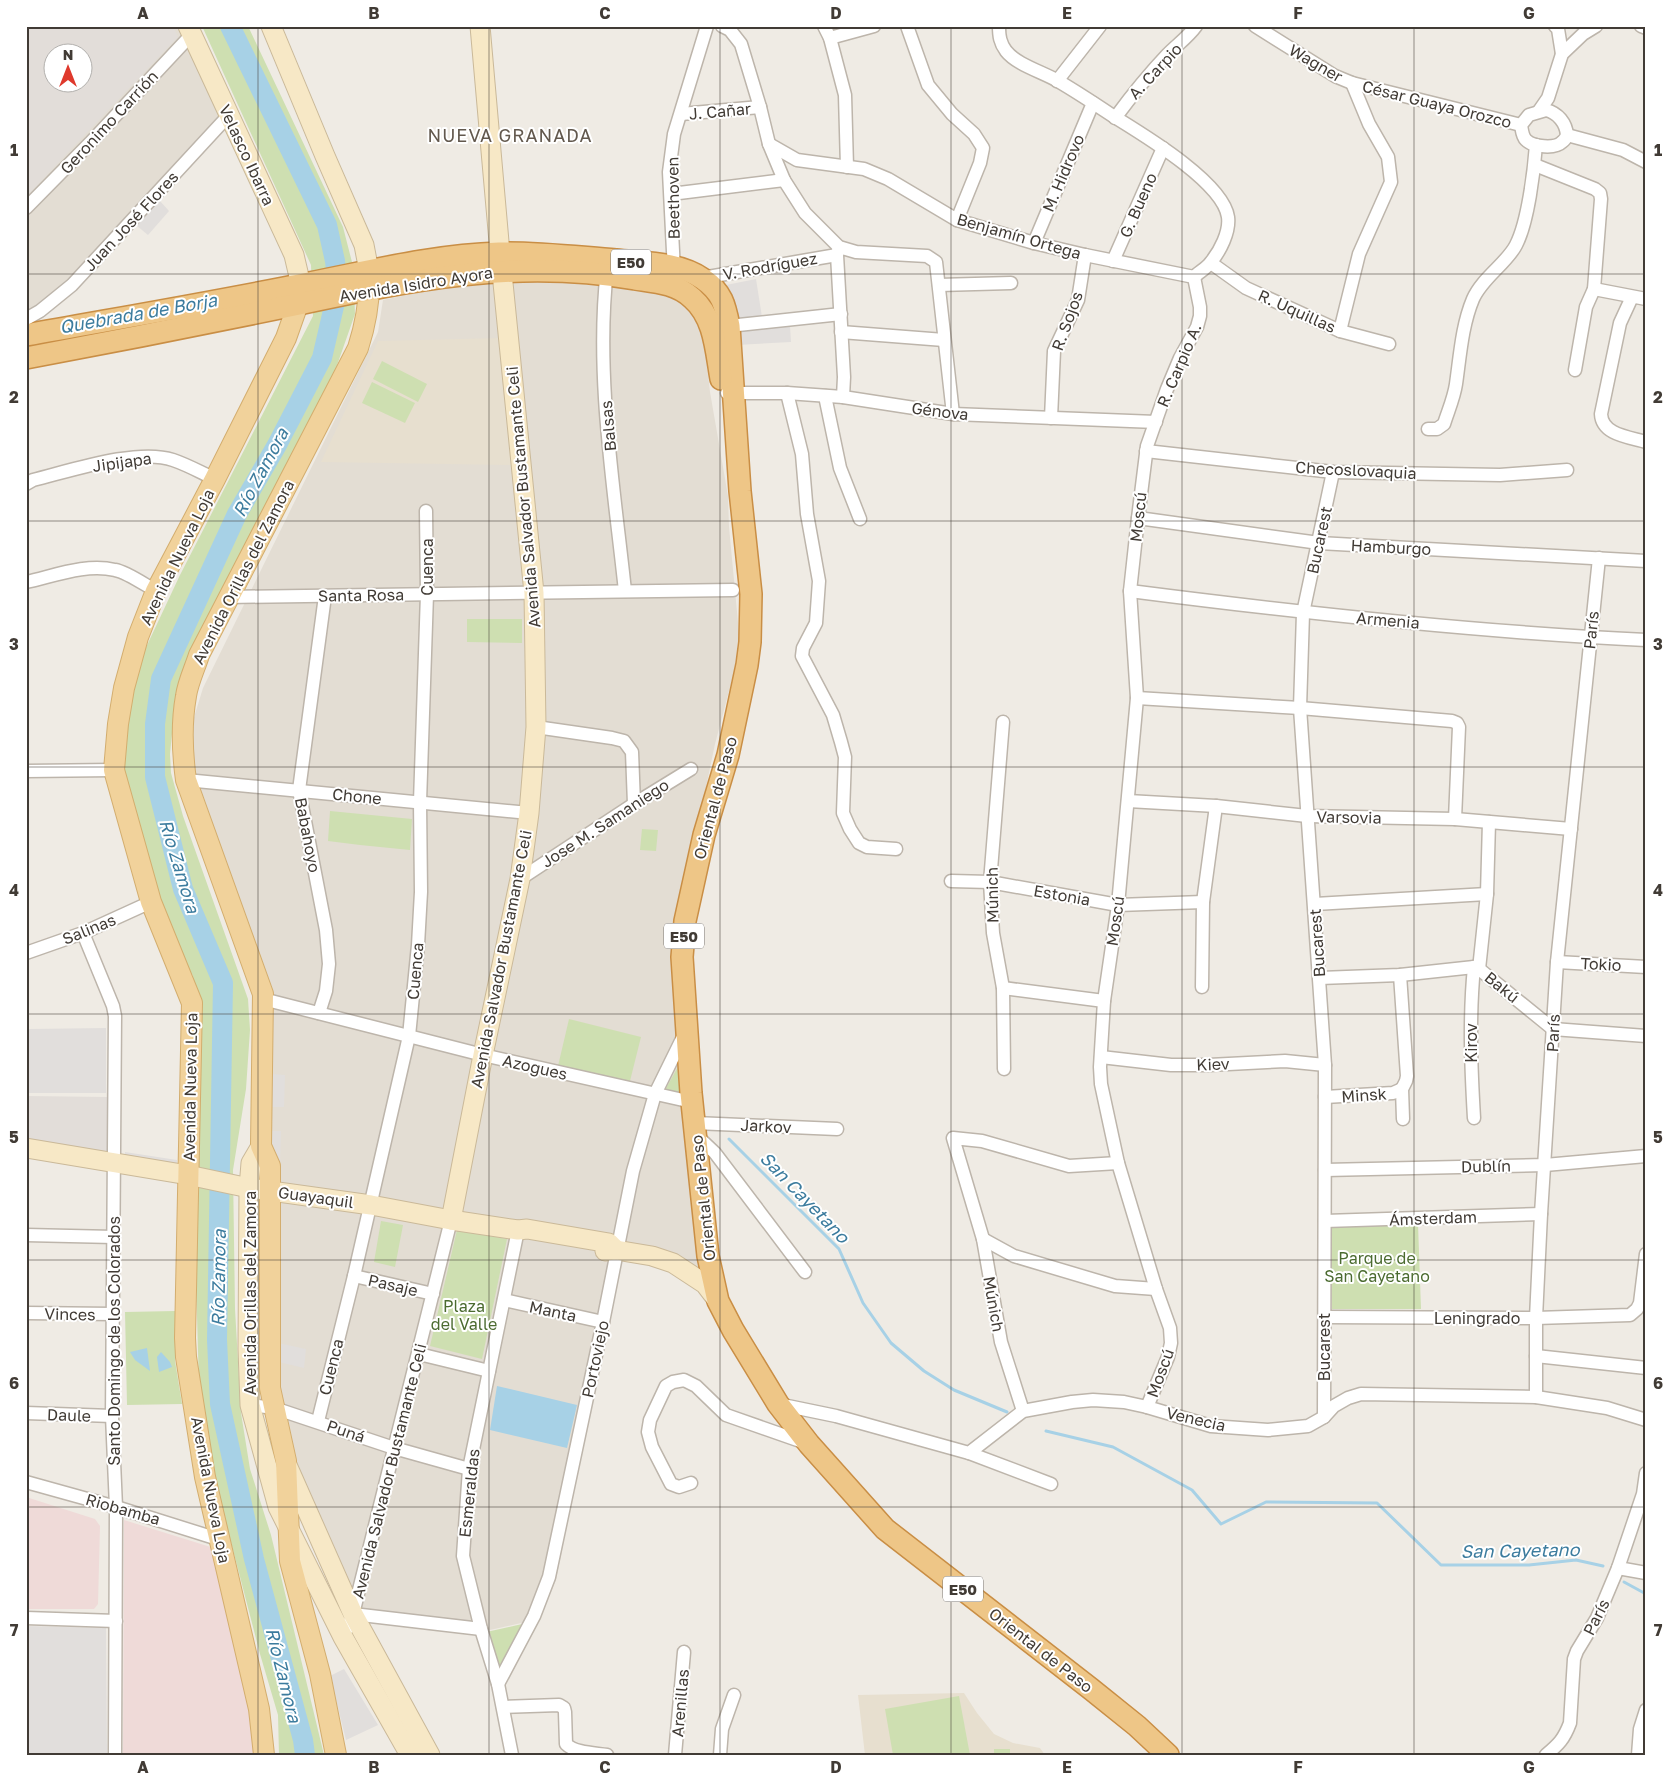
<svg xmlns="http://www.w3.org/2000/svg" width="1672" height="1781" font-family="'Golos Text',sans-serif">
  <style>
    .residential { fill: #e3ddd3; fill-rule: evenodd }
    .industrial { fill: #e2ddd9; fill-rule: evenodd }
    .education { fill: #e7dfcf }
    .medical { fill: #efdad8 }
    .green { fill: #cedfb1 }
    .parking { fill: #e1dedc }
    .water { fill: #a7d1e6 }
    .lines { fill: none; stroke-linecap: round; stroke-linejoin: round }
    .stream { stroke: #a7d1e6; stroke-width: 3 }
    .river { stroke: #a7d1e6; stroke-width: 20 }
    .minor-casing { stroke: #bdb5ab; stroke-width: 15 }
    .secondary-casing { stroke: #cab999; stroke-width: 21 }
    .primary-casing { stroke: #d3ad6e; stroke-width: 22 }
    .trunk-casing { stroke: #c98e45; stroke-width: 24 }
    .minor { stroke: #fff; stroke-width: 12 }
    .secondary { stroke: #f7e8c6; stroke-width: 19 }
    .primary { stroke: #f1d29b; stroke-width: 20 }
    .trunk { stroke: #eec687; stroke-width: 21 }
    .grid { fill: none; stroke: #413b35; stroke-width: 1; stroke-opacity: 0.55 }
    .labels { text-anchor: middle; dominant-baseline: central; stroke-width: 4; stroke-linejoin: round; paint-order: stroke }
    .shield { fill: #fff; stroke: #7a7672; stroke-width: 1 }
    .shield-label { font-size: 15px; font-weight: bold; fill: #413b35 }
    .street-label { font-size: 16px; fill: #413b35; stroke: #fff }
    .park-label { font-size: 16px; fill: #4b6b30; stroke: #fff }
    .neighbourhood-label { font-size: 18px; letter-spacing: 1px; fill: #62584d; stroke: #fff }
    .water-label { font-size: 18px; font-style: italic; fill: #3c7c9e; stroke: #fff }
    .neatline { fill: none; stroke: #413b35; stroke-width: 2 }
    .grid-label { font-size: 16px; text-anchor: middle; font-weight: bold; fill: #413b35 }
  </style>
  <rect width="100%" height="100%" fill="#efebe4"/>
  <g class="residential">
    <path d="M26,26h162l41,89 -157,170 -46,32zM52,52h30v30h-30z"/>
    <path d="M502,279l105,3 64,7 30,24 9,79 18,104 1,31 10,106 -5,39 -19,72 -19,91 -15,85 21,350 -28,-15 -52,-9 -66,334 -17,39 -67,15 -108,-12 -95,-220 -4,-414 -71,-216 -3,-45 12,-39 175,-356 5,-32 88,-18z"/>
  </g>
  <g class="industrial">
    <path d="M26,26h147l5,11 -152,160zM52,52h30v30h-30z"/>
    <path d="M27,1096l80,1v57l-81,-13z"/>
  </g>
  <g class="education">
    <path d="M502,338l11,127 -192,-3 57,-121z"/>
    <path d="M964,1693l13,20 17,21 19,9 27,5 5,7h-180l-7,-60z"/>
  </g>
  <g class="medical">
    <path d="M26,1497l69,22 5,7 -2,78 -4,5h-68z"/>
    <path d="M124,1520l93,29 43,206h-137z"/>
  </g>
  <g class="green">
    <path d="M202,26h46l95,201 10,39 2,48 -20,57 -161,341 -4,42 1,19 12,43 65,183 2,31 -4,59 -13,81 2,139 6,104 9,56 21,66 53,220h-45l-1,-40 -18,-61 -49,-189 -12,-79 -3,-105 2,-234 -5,-71 -35,-66 -40,-153 23,-99 39,-83 133,-259 -2,-51z"/>
    <path d="M382,361l45,23 -9,18 -45,-23z"/>
    <path d="M372,382l43,21 -10,20 -43,-20z"/>
    <path d="M467,619h55v24l-55,-1z"/>
    <path d="M330,811l82,8 -2,31 -50,-5 -32,-4z"/>
    <path d="M642,829l16,1 -2,21 -16,-1z"/>
    <path d="M569,1019l72,18 -11,44 -72,-15z"/>
    <path d="M684,1056l1,39 -20,-5z"/>
    <path d="M381,1221l22,4 -8,42 -21,-5z"/>
    <path d="M1418,1224l3,85h-89l-2,-82z"/>
    <path d="M457,1230l50,9 -25,120 -52,-13z"/>
    <path d="M175,1311v50l7,43 -55,1 -2,-93z"/>
    <path d="M531,1622l-33,62 -16,-51z"/>
    <path d="M959,1696l11,59h-77l-8,-46z"/>
    <rect x="994" y="1749" width="16" height="6"/>
  </g>
  <g class="parking">
    <path d="M159,200l10,11 -21,24 -12,-10z"/>
    <path d="M756,279l6,38 -27,3 -14,-34z"/>
    <path d="M790,326l1,16 -54,3 -1,-15z"/>
    <path d="M106,1028v65h-79l2,-64z"/>
    <path d="M272,1074l13,1 -1,32h-12z"/>
    <path d="M271,1131h10l-1,34 -10,-1z"/>
    <path d="M125,1152l52,8v7l-52,-9z"/>
    <path d="M278,1343l28,6 -2,19 -25,-6z"/>
    <path d="M26,1626l80,2 1,127h-81z"/>
    <path d="M344,1669l34,56 -32,15 -16,-64z"/>
  </g>
  <g class="water">
    <path d="M147,1348l3,23 -15,-11 -5,-8z"/>
    <path d="M161,1352l9,10 2,5 -13,5 -2,-15z"/>
    <path d="M497,1386l80,19 -10,43 -77,-18z"/>
  </g>
  <g class="lines">
    <g class="stream">
      <path d="M729,1139l110,110 24,54 28,40 33,28 30,19 53,22"/>
      <path d="M1046,1431l67,16 79,43 29,34 45,-22 111,1 64,62h88l47,-5 27,6"/>
      <path d="M1624,1582l22,12"/>
    </g>
    <path class="river" d="M230,26l97,199 8,36 3,28 -16,69 -45,87 -40,69 -76,165 -6,45v53l28,112 40,94 -6,357 3,64 34,155 49,181 2,15"/>
    <g class="minor-casing">
      <g id="minor">
        <path d="M722,26l8,4 11,14 19,63 9,37 15,36 21,33 34,34 17,5 71,4 9,6 17,152"/>
        <path d="M824,26l6,12 15,57 2,72"/>
        <path d="M907,26l21,59 24,29 22,20 9,14 -3,15 -23,57"/>
        <path d="M999,26c0,10 1,17 7,25 11,14 37,21 52,30 19,11 37,23 55,35 29,18 110,66 115,101 2,15 -8,34 -17,45 -4,6 -12,10 -17,15"/>
        <path d="M1255,26l80,50 17,7 169,42"/>
        <path d="M1555,26l3,3 4,25"/>
        <path d="M1641,26l5,2"/>
        <path d="M830,38l44,-12"/>
        <path d="M1057,81l43,-55"/>
        <path d="M1546,110c12,3 20,13 21,25 -1,3 -2,5 -5,7 -7,7 -29,5 -36,-2 -4,-4 -4,-10 -5,-15l8,-10z"/>
        <path d="M1539,111l9,-13 14,-44 21,-20 13,-8"/>
        <path d="M681,114l79,-7"/>
        <path d="M1115,118c17,-23 34,-44 53,-64 10,-10 20,-17 28,-28"/>
        <path d="M1567,135l56,15 23,12"/>
        <path d="M769,144l28,16 67,9 24,10 69,41 77,23 51,12 109,22"/>
        <path d="M1535,165l60,24 5,4 1,6 -7,90 -8,18 -11,63"/>
        <path d="M671,194l113,-14"/>
        <path d="M26,208l64,-65 102,-109"/>
        <path d="M1034,243l59,-140"/>
        <path d="M839,247l-2,8 7,122 -1,20"/>
        <path d="M1113,261l50,-113"/>
        <path d="M1211,263l35,25 94,43 49,13"/>
        <path d="M607,270c-12,104 7,217 18,321"/>
        <path d="M674,271l-5,-99 5,-38 33,-108"/>
        <path d="M702,278l135,-23"/>
        <path d="M939,285l72,-2"/>
        <path d="M1594,289l52,10"/>
        <path d="M1632,297l-12,26 -19,91c1,21 28,23 45,28"/>
        <path d="M26,319l14,-8 32,-26 157,-170"/>
        <path d="M729,326l112,-12"/>
        <path d="M1340,331l19,-77 32,-72 -3,-25 -19,-33 -17,-41"/>
        <path d="M841,332l103,8"/>
        <path d="M727,393h60l56,4 110,17 203,8"/>
        <path d="M787,393l15,61 5,60 12,67 -3,42 -13,25 -1,8 31,59 8,27 4,15 -2,56 7,16 9,14 8,4 29,2"/>
        <path d="M825,396l15,72 20,51"/>
        <path d="M1051,418l3,-67 24,-51 7,-45"/>
        <path d="M1428,429h9l7,-5c4,-13 10,-26 12,-40 4,-28 6,-59 17,-85 9,-21 34,-36 43,-54 12,-23 18,-74 20,-100"/>
        <path d="M1146,451l187,21 167,3 67,-5"/>
        <path d="M26,484l7,-4c37,-9 104,-32 140,-20 15,5 29,13 42,19"/>
        <path d="M1138,518l181,25 327,18"/>
        <path d="M26,582c28,-6 60,-19 89,-12 12,2 30,15 41,21"/>
        <path d="M1130,591c171,22 343,41 516,49"/>
        <path d="M228,597l505,-7"/>
        <path d="M1137,698l163,10 152,13 5,2 2,4 -4,92"/>
        <path d="M1003,722l-13,160 3,51 10,55 1,81"/>
        <path d="M536,727l76,11 12,3 8,11 2,52"/>
        <path d="M26,771l88,-1"/>
        <path d="M186,780l343,33"/>
        <path d="M1128,801l88,5 91,10 148,3 116,10"/>
        <path d="M520,879l114,-75 57,-35"/>
        <path d="M951,881l39,1 128,23 85,-3"/>
        <path d="M1315,904l172,-10"/>
        <path d="M83,933l30,73 2,10 -3,400 4,91 -1,248"/>
        <path d="M26,953l57,-20 68,-31"/>
        <path d="M1557,962l89,5"/>
        <path d="M1479,969l8,-75 2,-72"/>
        <path d="M1400,975l7,101 -1,5 -4,8 1,30"/>
        <path d="M1320,978l80,-3 74,-8 5,2 74,60 93,7"/>
        <path d="M1202,987l1,-85 13,-96"/>
        <path d="M1003,988l101,13"/>
        <path d="M263,999l220,56 209,47"/>
        <path d="M319,1013l7,-22 3,-27 -3,-34 -27,-140 26,-194"/>
        <path d="M1101,1057l70,8h38l76,-4 40,4"/>
        <path d="M1325,1097l68,-4 9,-4"/>
        <path d="M1474,1118c-3,-51 -5,-100 0,-151"/>
        <path d="M695,1123l142,6"/>
        <path d="M696,1135l19,18 90,119"/>
        <path d="M1325,1170l220,-5 101,-9"/>
        <path d="M1325,1221l216,-7"/>
        <path d="M26,1235l88,2"/>
        <path d="M983,1239l31,17 101,30 41,3"/>
        <path d="M354,1276l79,18"/>
        <path d="M504,1300l99,22"/>
        <path d="M26,1313l87,1"/>
        <path d="M1325,1317l211,1 94,-3 7,-6 3,-6 6,-49"/>
        <path d="M419,1354l70,17"/>
        <path d="M1536,1356l110,12"/>
        <path d="M1536,1397v-79l5,-104 16,-252 42,-404"/>
        <path d="M778,1404l58,12 133,37 54,-42 49,-9 21,-2 31,2 23,5 64,19 57,4 40,-4 16,-9 10,-11 14,-8 13,-4 175,3 71,11 39,12"/>
        <path d="M250,1405l24,3 120,40 75,21"/>
        <path d="M1147,1407l21,-50 3,-14 -1,-15 -14,-39 -38,-126 -17,-79 -1,-17 4,-66 14,-96 19,-207 -7,-107 8,-73 9,-72 20,-57 13,-31 17,-31 3,-11v-9l-6,-30"/>
        <path d="M1023,1411l-22,-69 -18,-103 -30,-101 29,3 87,25 49,-3"/>
        <path d="M26,1413l86,3"/>
        <path d="M1324,1417l1,-352 -25,-357 3,-95 30,-141"/>
        <path d="M318,1421l36,-145 55,-240 9,-91 3,-53 -1,-90 7,-208 -1,-83"/>
        <path d="M969,1453l82,31"/>
        <path d="M26,1482l90,25 102,32"/>
        <path d="M691,1483l-12,4 -8,-3 -19,-37 -4,-15 2,-12 16,-34 7,-4 11,-2 12,6 30,29 80,28"/>
        <path d="M1618,1568l28,5"/>
        <path d="M353,1614l128,15"/>
        <path d="M26,1618l90,3"/>
        <path d="M343,1637l10,-23 98,-394"/>
        <path d="M498,1684l36,-68 15,-39 54,-255 30,-151 22,-77 29,-59"/>
        <path d="M503,1707l56,-2 5,3 1,4 1,32c9,9 28,9 41,11"/>
        <path d="M512,1755l-14,-71 -17,-55 -18,-73 6,-87 49,-239"/>
        <path d="M675,1755l9,-103"/>
        <path d="M720,1755l2,-26 12,-34"/>
        <path d="M1546,1755c13,-11 18,-16 24,-32l4,-64 3,-8 20,-33 21,-50 25,-74 3,-21"/>
        <path d="M1638,1755l2,-26 6,-19"/>
      </g>
    </g>
    <g class="secondary-casing">
      <g id="secondary">
        <path d="M188,26l106,229 7,30"/>
        <path d="M271,26l54,130 39,89 5,26"/>
        <path d="M261,1146l-10,17 -2,25 -1,161 2,56 28,102 65,130 67,118"/>
        <path d="M26,1148l162,27 61,13 122,17 80,15 67,10 9,-1 82,14 7,7"/>
        <path d="M451,1220l32,-165 37,-176 9,-66 7,-86 -2,-134 -34,-340 -20,-227"/>
        <path d="M605,1251l11,-1 36,6 21,7 32,21 13,17"/>
        <path d="M287,1465l66,149 77,141"/>
      </g>
    </g>
    <g class="primary-casing">
      <g id="primary">
        <path d="M264,1755l-5,-46 -54,-232 -19,-120 -1,-19 7,-335 -41,-101 -37,-132 4,-46 6,-36 14,-51 18,-46 59,-112 71,-141 12,-34 2,-14"/>
        <path d="M336,1755l-16,-81 -30,-113 -4,-100 -16,-73v-222l-9,-20 2,-152 -77,-214c-4,-29 -5,-56 0,-84 2,-14 9,-28 13,-41l159,-307c8,-25 12,-48 11,-73"/>
      </g>
    </g>
    <g class="trunk-casing">
      <g id="trunk">
        <path d="M26,335c94,-17 189,-33 283,-52 62,-12 125,-28 190,-30 38,-1 78,4 117,7 28,3 63,2 87,19 19,13 22,26 26,47l11,165 11,103 -1,48 -3,23 -19,90 -24,80 -19,86 -3,36 9,136 17,163 10,45 15,29 45,74 31,40 76,85 206,160 46,37 31,29"/>
        <path d="M26,358c91,-17 182,-35 273,-54 113,-24 219,-46 336,-25 20,3 41,4 57,19 23,20 24,53 29,81"/>
      </g>
    </g>
    <use href="#minor" class="minor"/>
    <use href="#secondary" class="secondary"/>
    <use href="#primary" class="primary"/>
    <use href="#trunk" class="trunk"/>
  </g>
  <path class="grid" d="M258,26v1729M489,26v1729M720,26v1729M951,26v1729M1182,26v1729M1414,26v1729M26,274h1620M26,521h1620M26,767h1620M26,1014h1620M26,1260h1620M26,1507h1620"/>
  <g class="labels">
    <g class="shield">
      <rect x="611" y="249.5" width="40" height="25" rx="4"/>
      <rect x="664" y="923.5" width="40" height="25" rx="4"/>
      <rect x="943" y="1576.5" width="40" height="25" rx="4"/>
    </g>
    <g class="shield-label">
      <text x="631" y="262">E50</text>
      <text x="684" y="936">E50</text>
      <text x="963" y="1589">E50</text>
    </g>
    <g class="street-label">
      <text transform="translate(1316 63) rotate(30)">Wagner</text>
      <text transform="translate(1155 71) rotate(-47)">A. Carpio</text>
      <text transform="translate(1437 104) rotate(14)">César Guaya Orozco</text>
      <text transform="translate(720 111) rotate(-5)">J. Cañar</text>
      <text transform="translate(109 122) rotate(-47)">Geronimo Carrión</text>
      <text transform="translate(247 155) rotate(65)">Velasco Ibarra</text>
      <text transform="translate(1063 173) rotate(-67)">M. Hidrovo</text>
      <text transform="translate(673 198) rotate(-91)">Beethoven</text>
      <text transform="translate(1138 205) rotate(-66)">G. Bueno</text>
      <text transform="translate(131 221) rotate(-47)">Juan José Flores</text>
      <text transform="translate(1019 236) rotate(16)">Benjamín Ortega</text>
      <text transform="translate(770 266) rotate(-10)">V. Rodríguez</text>
      <text transform="translate(416 284) rotate(-9)">Avenida Isidro Ayora</text>
      <text transform="translate(1297 311) rotate(24)">R. Uquillas</text>
      <text transform="translate(1067 321) rotate(-70)">R. Sojos</text>
      <text transform="translate(1179 365) rotate(-67)">R. Carpio A.</text>
      <text transform="translate(940 411) rotate(7)">Génova</text>
      <text transform="translate(608 426) rotate(-95)">Balsas</text>
      <text transform="translate(122 462) rotate(-8)">Jipijapa</text>
      <text transform="translate(1356 470) rotate(3)">Checoslovaquia</text>
      <text transform="translate(523 497) rotate(-95)">Avenida Salvador Bustamante Celi</text>
      <text transform="translate(1138 517) rotate(-84)">Moscú</text>
      <text transform="translate(1319 540) rotate(-78)">Bucarest</text>
      <text transform="translate(1391 547) rotate(3)">Hamburgo</text>
      <text transform="translate(177 557) rotate(-64)">Avenida Nueva Loja</text>
      <text transform="translate(427 567) rotate(-90)">Cuenca</text>
      <text transform="translate(243 572) rotate(-63)">Avenida Orillas del Zamora</text>
      <text transform="translate(361 595) rotate(-1)">Santa Rosa</text>
      <text transform="translate(1388 620) rotate(5)">Armenia</text>
      <text transform="translate(1591 630) rotate(-84)">París</text>
      <text transform="translate(357 796) rotate(6)">Chone</text>
      <text transform="translate(715 798) rotate(-75)">Oriental de Paso</text>
      <text transform="translate(1349 817) rotate(1)">Varsovia</text>
      <text transform="translate(605 823) rotate(-33)">Jose M. Samaniego</text>
      <text transform="translate(308 835) rotate(79)">Babahoyo</text>
      <text transform="translate(992 895) rotate(-91)">Múnich</text>
      <text transform="translate(1062 895) rotate(10)">Estonia</text>
      <text transform="translate(1115 921) rotate(-82)">Moscú</text>
      <text transform="translate(89 929) rotate(-22)">Salinas</text>
      <text transform="translate(1317 943) rotate(-94)">Bucarest</text>
      <text transform="translate(501 959) rotate(-79)">Avenida Salvador Bustamante Celi</text>
      <text transform="translate(1601 964) rotate(3)">Tokio</text>
      <text transform="translate(415 971) rotate(-85)">Cuenca</text>
      <text transform="translate(1502 987) rotate(39)">Bakú</text>
      <text transform="translate(1553 1033) rotate(-87)">París</text>
      <text transform="translate(1471 1043) rotate(-90)">Kirov</text>
      <text transform="translate(1213 1064) rotate(-2)">Kiev</text>
      <text transform="translate(535 1067) rotate(13)">Azogues</text>
      <text transform="translate(190 1087) rotate(-89)">Avenida Nueva Loja</text>
      <text transform="translate(1364 1095) rotate(-4)">Minsk</text>
      <text transform="translate(766 1126) rotate(3)">Jarkov</text>
      <text transform="translate(1486 1166) rotate(-1)">Dublín</text>
      <text transform="translate(316 1197) rotate(8)">Guayaquil</text>
      <text transform="translate(703 1198) rotate(-96)">Oriental de Paso</text>
      <text transform="translate(1433 1218) rotate(-2)">Ámsterdam</text>
      <text transform="translate(393 1285) rotate(13)">Pasaje</text>
      <text transform="translate(250 1293) rotate(-90)">Avenida Orillas del Zamora</text>
      <text transform="translate(994 1304) rotate(80)">Múnich</text>
      <text transform="translate(553 1311) rotate(12)">Manta</text>
      <text transform="translate(70 1314) rotate(1)">Vinces</text>
      <text x="1477" y="1318">Leningrado</text>
      <text transform="translate(114 1341) rotate(-90)">Santo Domingo de los Colorados</text>
      <text transform="translate(1324 1347) rotate(-90)">Bucarest</text>
      <text transform="translate(595 1359) rotate(-78)">Portoviejo</text>
      <text transform="translate(331 1367) rotate(-76)">Cuenca</text>
      <text transform="translate(1160 1373) rotate(-70)">Moscú</text>
      <text transform="translate(69 1415) rotate(2)">Daule</text>
      <text transform="translate(1196 1419) rotate(13)">Venecia</text>
      <text transform="translate(346 1431) rotate(19)">Puná</text>
      <text transform="translate(389 1471) rotate(-76)">Avenida Salvador Bustamante Celi</text>
      <text transform="translate(211 1490) rotate(79)">Avenida Nueva Loja</text>
      <text transform="translate(469 1493) rotate(-84)">Esmeraldas</text>
      <text transform="translate(123 1509) rotate(16)">Riobamba</text>
      <text transform="translate(1596 1617) rotate(-63)">París</text>
      <text transform="translate(1041 1650) rotate(38)">Oriental de Paso</text>
      <text transform="translate(680 1703) rotate(-85)">Arenillas</text>
    </g>
    <g class="park-label">
      <text x="1377" y="1258">Parque de<tspan x="1377" dy="18">San Cayetano</tspan></text>
      <text x="464" y="1306">Plaza<tspan x="464" dy="18">del Valle</tspan></text>
    </g>
    <g class="neighbourhood-label">
      <text x="510" y="135">NUEVA GRANADA</text>
    </g>
    <g class="water-label">
      <text transform="translate(138 313) rotate(-10)">Quebrada de Borja</text>
      <text transform="translate(260 472) rotate(-62)">Río Zamora</text>
      <text transform="translate(180 866) rotate(73)">Río Zamora</text>
      <text transform="translate(805 1197) rotate(46)">San Cayetano</text>
      <text transform="translate(218 1278) rotate(-89)">Río Zamora</text>
      <text transform="translate(1520 1550) rotate(-1)">San Cayetano</text>
      <text transform="translate(284 1675) rotate(76)">Río Zamora</text>
    </g>
  </g>
  <rect width="1672" height="1781" fill="none" stroke="#ffffff" stroke-width="55"/>
  <g transform="translate(68 68)"><circle r="24" fill="#ffffff" stroke="#b3b1ae"/>
  <path d="M0-4L9 19L0 12L-9 19Z" fill="#df392c"/>
  <text y="-8" font-size="14" font-weight="bold" text-anchor="middle" fill="#413b35">N</text>
  </g>
  <rect x="28" y="28" width="1616" height="1726" class="neatline"/>
  <g class="grid-label">
    <text x="143" y="19">A</text>
    <text x="374" y="19">B</text>
    <text x="605" y="19">C</text>
    <text x="836" y="19">D</text>
    <text x="1067" y="19">E</text>
    <text x="1298" y="19">F</text>
    <text x="1529" y="19">G</text>
    <text x="14" y="156">1</text>
    <text x="1658" y="156">1</text>
    <text x="14" y="403">2</text>
    <text x="1658" y="403">2</text>
    <text x="14" y="650">3</text>
    <text x="1658" y="650">3</text>
    <text x="14" y="896">4</text>
    <text x="1658" y="896">4</text>
    <text x="14" y="1143">5</text>
    <text x="1658" y="1143">5</text>
    <text x="14" y="1389">6</text>
    <text x="1658" y="1389">6</text>
    <text x="14" y="1636">7</text>
    <text x="1658" y="1636">7</text>
    <text x="143" y="1773">A</text>
    <text x="374" y="1773">B</text>
    <text x="605" y="1773">C</text>
    <text x="836" y="1773">D</text>
    <text x="1067" y="1773">E</text>
    <text x="1298" y="1773">F</text>
    <text x="1529" y="1773">G</text>
  </g>
</svg>
